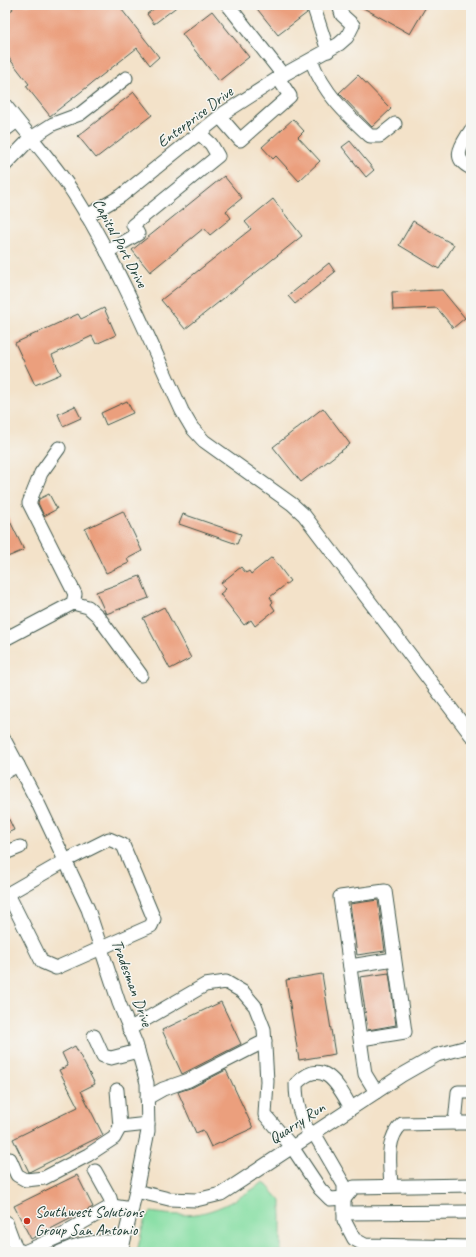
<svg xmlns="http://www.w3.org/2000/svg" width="476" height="1257" font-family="Caveat,sans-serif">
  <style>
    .green { fill: #85dea3; stroke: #528e6c }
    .building { fill: #eb9f7d }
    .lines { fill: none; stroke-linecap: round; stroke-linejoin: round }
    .minor-casing { stroke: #3f564a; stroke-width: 15 }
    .minor { stroke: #fff; stroke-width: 13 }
    .poi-dot { fill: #c8321e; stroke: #f6f6f2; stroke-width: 1.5 }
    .labels { text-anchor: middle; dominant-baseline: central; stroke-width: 3; stroke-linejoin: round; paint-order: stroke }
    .street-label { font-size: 16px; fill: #1f3d34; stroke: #f6f6f2 }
    .poi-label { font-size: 16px; fill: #1f3d34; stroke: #f6f6f2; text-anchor: start }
  </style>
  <rect width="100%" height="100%" fill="#f6f6f2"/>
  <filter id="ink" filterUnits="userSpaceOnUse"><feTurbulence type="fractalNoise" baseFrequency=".025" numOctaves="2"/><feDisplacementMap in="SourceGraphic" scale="8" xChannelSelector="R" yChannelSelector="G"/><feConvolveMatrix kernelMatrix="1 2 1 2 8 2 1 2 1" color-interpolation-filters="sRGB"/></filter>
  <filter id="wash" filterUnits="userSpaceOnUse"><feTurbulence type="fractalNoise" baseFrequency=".012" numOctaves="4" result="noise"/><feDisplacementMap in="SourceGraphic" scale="16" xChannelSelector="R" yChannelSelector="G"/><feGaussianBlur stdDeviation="0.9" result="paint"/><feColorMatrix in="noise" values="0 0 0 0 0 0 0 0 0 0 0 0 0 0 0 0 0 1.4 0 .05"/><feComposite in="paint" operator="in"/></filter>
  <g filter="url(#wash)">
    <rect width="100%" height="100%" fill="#f3e2c9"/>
    <path class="green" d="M264,1182l17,19v51h-144l8,-34 6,-6c51,9 71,-3 113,-30z"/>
    <g id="blocks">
      <g class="building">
        <path d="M10,5h119l-7,5 37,47 -9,8 -13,-17 -87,68 -24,-30 3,-2 -24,-31v-38l8,-6z"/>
        <path d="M159,5h20l-25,19 -7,-10z"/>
        <path d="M254,5h50l3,8 -29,22z"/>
        <path d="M358,5h69l-17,29z"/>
        <path d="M212,11l37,46 -30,24 -37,-47z"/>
        <path d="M358,75l33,34 -19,18 -33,-34z"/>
        <path d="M134,92l18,23 -56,43 -18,-22z"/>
        <path d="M293,119l11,12 -6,6 22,24 -21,20 -23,-25 -3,3 -11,-12z"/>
        <path d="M350,141l24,29 -8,7 -24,-30z"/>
        <path d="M224,176l18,22 -16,13 5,7 -21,17 -6,-7 -54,44 -18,-22z"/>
        <path d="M273,199l29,37 -117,93 -24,-29 90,-71 -6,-7z"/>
        <path d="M413,221l41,24 -15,24 -40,-24z"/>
        <path d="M329,263l6,9 -40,32 -7,-8z"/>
        <path d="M442,290l23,28 -12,10 -16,-20 -44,2 -1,-18z"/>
        <path d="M104,308l12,27 -20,9 -4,-8 -40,19 9,19 -26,11 -20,-42 63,-29 3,5z"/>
        <path d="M127,401l6,12 -27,12 -5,-12z"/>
        <path d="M75,406l6,12 -18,8 -5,-12z"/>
        <path d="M323,408l27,36 -49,38 -28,-35z"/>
        <path d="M49,494l8,15 -13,7 -6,-13 1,-4z"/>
        <path d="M5,511l19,39 -19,8z"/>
        <path d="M123,511l19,40 -15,8 2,4 -23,10 -21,-44z"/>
        <path d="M183,514l58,20 -4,10 -58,-20z"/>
        <path d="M272,557l18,24 -20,16 3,5 -2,2 4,6 -20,16 -4,-6 -7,5 -24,-31 6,-5 -5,-6 20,-16 5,6 3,-2 2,3z"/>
        <path d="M140,576l9,22 -43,16 -10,-22z"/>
        <path d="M164,607l27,51 -21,11 -27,-51z"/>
        <path d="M5,811l9,19 -9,4z"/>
        <path d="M378,900l7,51 -28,4 -7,-51z"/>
        <path d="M389,973l7,52 -28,5 -8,-53z"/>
        <path d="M322,974l13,80 -36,6 -13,-80z"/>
        <path d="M221,1002l20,42 -59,30 -20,-44z"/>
        <path d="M75,1046l20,38 -14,7 22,44 -74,37 -16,-33 65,-32 -19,-37 9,-4 -6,-13z"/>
        <path d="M226,1070l27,58 -42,19 -8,-17 -7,3 -18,-41 15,-5z"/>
        <path d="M77,1175l16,32 -62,32 -17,-33z"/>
      </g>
    </g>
  </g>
  <g filter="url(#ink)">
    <use href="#blocks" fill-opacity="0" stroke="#3f564a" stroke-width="1"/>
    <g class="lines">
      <g class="minor-casing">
        <g id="minor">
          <path d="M228,5l55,70"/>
          <path d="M313,5l15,46"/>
          <path d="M311,60c13,33 34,53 59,76h10l15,-12"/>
          <path d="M5,105c23,30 49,58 69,89 43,68 74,143 108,217l10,17 12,13 88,63 12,11 167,220"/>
          <path d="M220,117l20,23 50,-44 -12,-18"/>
          <path d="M5,130l12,-9"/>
          <path d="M471,130c-9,15 -21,28 0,38"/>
          <path d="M5,165l26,-27 22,-14 27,-10 46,-36"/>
          <path d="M87,216l34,-20 103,-83 59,-38 56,-31 8,-7 6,-12 -11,-10 -3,-10"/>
          <path d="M107,252l31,-18 -5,-9 85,-69 -7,-12 -12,-11"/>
          <path d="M73,603l15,4 10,9 43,59"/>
          <path d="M5,639l68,-36 2,-9 -46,-91 12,-30 18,-25"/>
          <path d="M5,741l32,60 51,108 31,94 17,41 11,39 1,48 -12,60 -15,61"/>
          <path d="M5,772l13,-7"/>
          <path d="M109,839l14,6 31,74 -3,7 -95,42 -14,-6 -32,-64 1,-6 54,-31z"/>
          <path d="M5,853l15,-6"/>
          <path d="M350,966l44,-7"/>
          <path d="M129,1029l76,-44 21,-3 17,10 12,14 9,23 3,52 -2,34 27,32 28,42 10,10 15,-1 9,-11 117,-2"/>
          <path d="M94,1036l9,20 8,2 27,-7"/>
          <path d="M361,1039l44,-7 -20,-141 -45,6 25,177 11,18"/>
          <path d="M117,1090l3,37 28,-3"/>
          <path d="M147,1098l16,-9 26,-9 76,-39"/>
          <path d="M455,1123h16"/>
          <path d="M314,1133l30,52v35l10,19 11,6 106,2"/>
          <path d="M310,1135c-9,-17 -14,-31 -14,-51 28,-29 43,3 55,24"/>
          <path d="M10,1159l7,16 9,5 18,-2 44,-23 26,-17 6,-11"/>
          <path d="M95,1171l15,27 2,8"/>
          <path d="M391,1186c-1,-21 -6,-47 11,-62l53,-1 3,-31h13"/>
          <path d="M136,1191l33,8 27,1 25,-6 181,-119 35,-20 34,-9"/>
          <path d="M344,1213l127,-1"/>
          <path d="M6,1222l10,27 8,3 41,-18 6,-5 41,-23 20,3"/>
          <path d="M60,1252c20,-10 41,-12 63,-9"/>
        </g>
      </g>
      <use href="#minor" class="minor"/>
    </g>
  </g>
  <circle class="poi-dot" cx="27" cy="1221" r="4"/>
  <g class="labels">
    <g class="street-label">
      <text transform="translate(195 117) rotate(-37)">Enterprise Drive</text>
      <text transform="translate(120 243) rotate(62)">Capital Port Drive</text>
      <text transform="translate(132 983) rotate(70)">Tradesman Drive</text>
      <text transform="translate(297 1123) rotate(-33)">Quarry Run</text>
    </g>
    <g class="poi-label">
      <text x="35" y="1212">Southwest Solutions<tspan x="35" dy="18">Group San Antonio</tspan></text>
    </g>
  </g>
  <rect width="476" height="1257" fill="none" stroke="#f6f6f2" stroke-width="20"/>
</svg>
